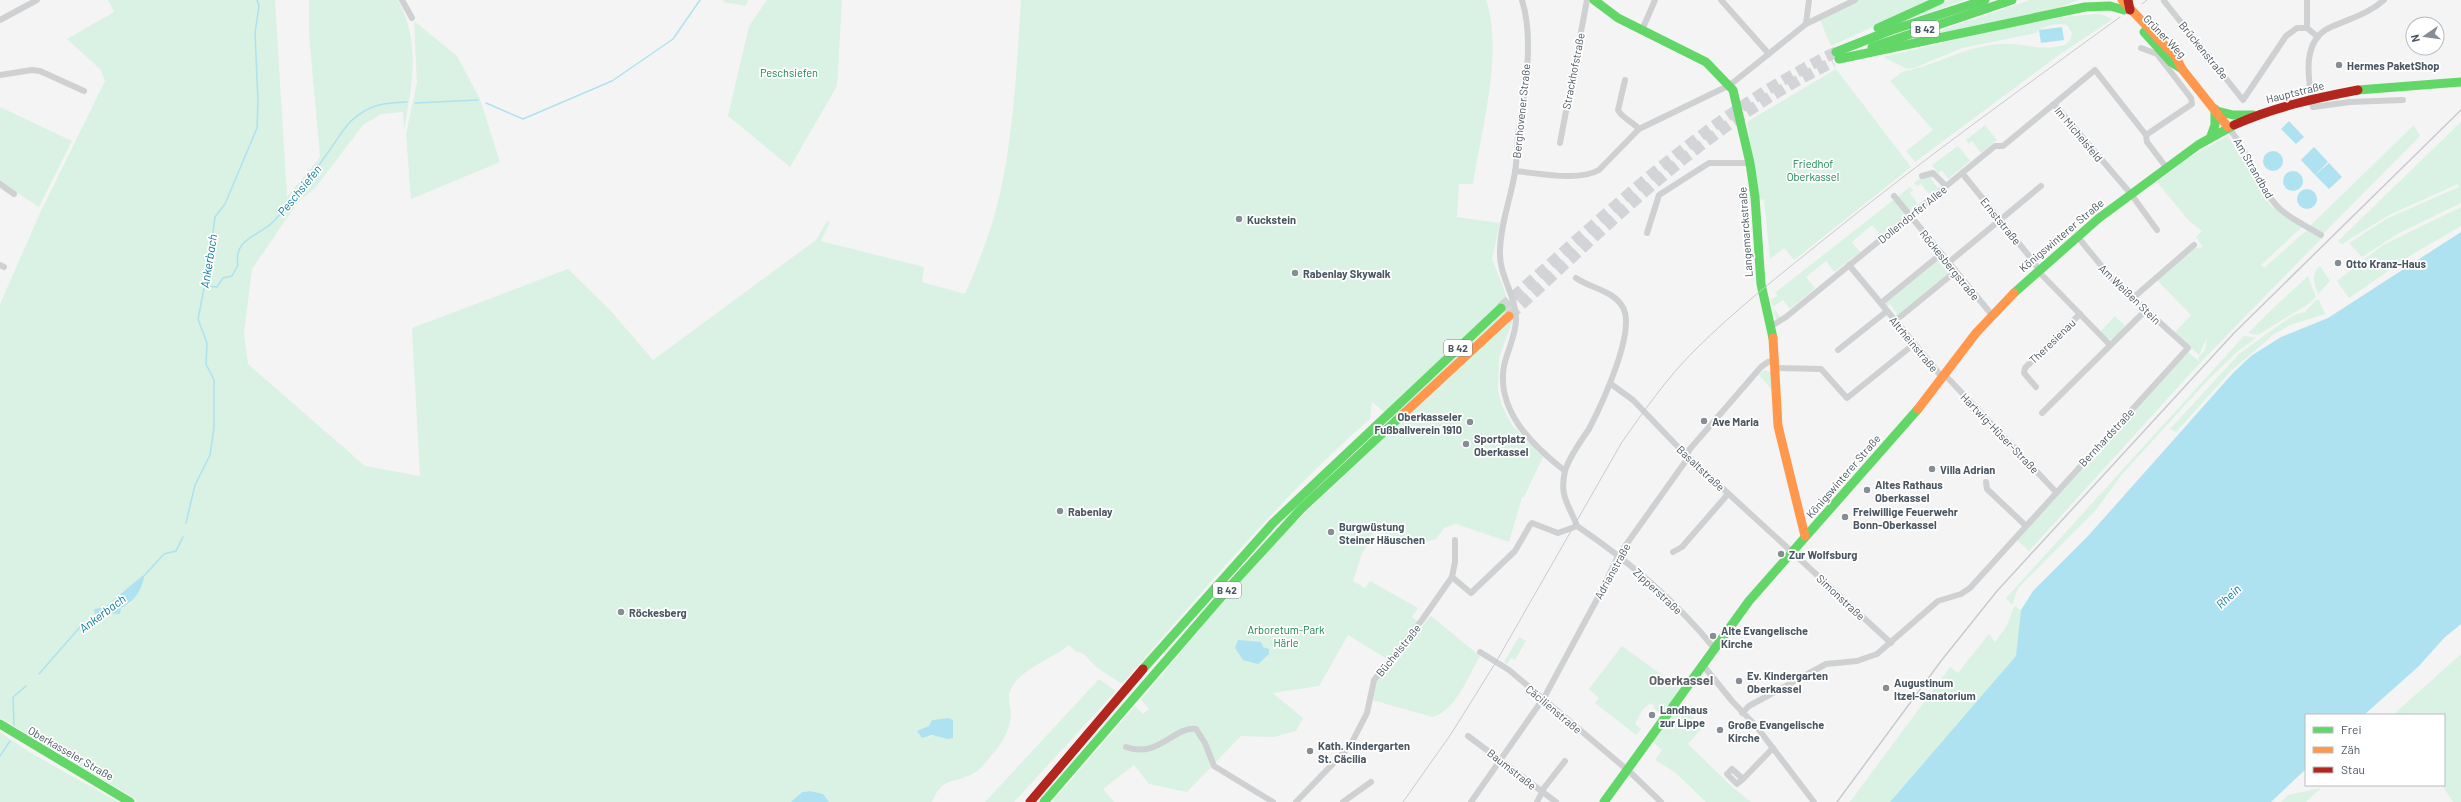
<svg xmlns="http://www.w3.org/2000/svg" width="2461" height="802" font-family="Barlow,sans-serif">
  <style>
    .green { fill: #d9f2e3; fill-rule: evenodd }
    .water { fill: #aee2f0 }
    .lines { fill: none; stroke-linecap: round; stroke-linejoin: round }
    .stream { stroke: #aee2f0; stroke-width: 1.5 }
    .highway-tunnel { stroke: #d2d4d7; stroke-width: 11; stroke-dasharray: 11 5.5; stroke-linecap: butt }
    .street { stroke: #ced0d2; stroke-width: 6 }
    .fast { stroke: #63d668; stroke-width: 9 }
    .slow { stroke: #ff974d; stroke-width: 9 }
    .jam { stroke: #b3261e; stroke-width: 9 }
    .tram { stroke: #c9cacc; stroke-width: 1 }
    .rail { stroke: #c9cacc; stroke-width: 1.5 }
    .poi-dot { fill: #868d94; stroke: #fff; stroke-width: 1.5 }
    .labels { text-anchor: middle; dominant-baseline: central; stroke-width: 3.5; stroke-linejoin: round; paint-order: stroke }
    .shield { fill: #fff; stroke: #808990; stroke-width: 1 }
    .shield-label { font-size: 10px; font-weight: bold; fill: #4a5661 }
    .street-label { font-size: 11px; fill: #4a5661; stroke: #fff }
    .poi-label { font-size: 11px; font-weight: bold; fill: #4a5661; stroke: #fff; text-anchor: start }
    .park-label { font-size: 11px; fill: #17864f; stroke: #fff }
    .water-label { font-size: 12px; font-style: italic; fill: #0c7c9b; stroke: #fff }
    .quarter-label { font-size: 13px; font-weight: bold; fill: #5f6368; stroke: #fff }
  </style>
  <rect width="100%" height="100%" fill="#f4f4f4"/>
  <g class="green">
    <path d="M108,0h167l12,197 33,-40 -11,-124v-33h89c23,42 14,85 6,130l-1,-18 -22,2 -18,11 -48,63 -17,14 -46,67 -8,64 4,31 117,102 55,10 -8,-148 156,-59 42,41 43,50 163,-120 11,-19 3,1 -9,19 103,26 -2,15 43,12c14,-32 27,-65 35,-100 14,-64 17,-129 21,-194h465c18,50 -5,132 -13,184h-14l-2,33 43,6 -8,36 12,30 8,34 -13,35 -1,32 4,16 10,19 31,32 -19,40h-2l-13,45 -53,-18 -12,4 -8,11 -14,4 -48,-12 -13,25 -8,25 12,7 5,-7 48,27 -6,9 7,5 -32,37 -39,-24 -29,51 -46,7 30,25 -7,13 -22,6 -33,-1 -54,56 -38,-8 -15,-19 -31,24 11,13h-62l83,-96 8,8 6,-5 -8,-9 79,-95 71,-79 108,-102 -27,-22 -2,17c-91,79 -169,175 -248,265l-26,-17 -12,-13 -9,-3 -6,-6c-18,15 -49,23 -59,46 -3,8 1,17 1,24 -1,16 -11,32 -22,43 -4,5 -9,12 -15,15 -20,12 -30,1 -42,29h-103c-6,-7 -19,-15 -29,-9 -4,3 -4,7 -9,9h-654l-5,-5 -132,-79v-414l41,-93 64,-130 -4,-11 -34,-31 47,-27zM142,576l-12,28 -22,9 -8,7 -6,-11 11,-2zM938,719l10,-1 5,2v18l-17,-3 -8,2 1,-11 3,-6z"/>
    <path d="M724,0h24l-2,6 -23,-4z"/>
    <path d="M767,0h75l-5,86 -47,81 -62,-51 21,-90z"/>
    <path d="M1859,0h72l-100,46 -11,-26z"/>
    <path d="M1949,0h16l-67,23z"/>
    <path d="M2030,0h49l-21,8 -142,31z"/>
    <path d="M2100,14l13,5 -54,36 -144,107 -9,-11 27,-21 -43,-49c4,-2 10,-9 15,-10 33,-6 64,-27 99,-27 21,-1 40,8 60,1 6,-2 7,-7 8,-12l-5,-8c-11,-3 -24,1 -31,8l-74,15 -48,20 -7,1 -24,-12c71,-16 144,-40 217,-43z"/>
    <path d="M414,21l43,35 23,43 20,63 -89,37 -5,-65 11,-51z"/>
    <path d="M1836,69l75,98 -117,93 -10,-12 -14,11 -6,-60 -4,1 -1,-3 -12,-75z"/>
    <path d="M0,107l72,34 -33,66 -39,-26z"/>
    <path d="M2461,122v81l-62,30 -37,24 -13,-14 39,-25 71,-31 -1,-3 -69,31 -47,29 -4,-3z"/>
    <path d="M1985,125l12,15 -16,13 -9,-12 -3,3 -3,-4z"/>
    <path d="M2414,125l6,11 -97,98 -13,-8z"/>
    <path d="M2228,136l42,69 32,22 -41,38 3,3 43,-38 15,8 -122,125 -171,188 -12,-11 171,-188 12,10 -2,-4 7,-8 2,-13 -8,18 -24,-23 16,-17 -34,-35 34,-31 12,-2 -7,-10 6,-6 -13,-10 -32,-39 29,-23z"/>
    <path d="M1958,146l12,15 -22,18 -6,-9 -4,3 -6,-8z"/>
    <path d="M1927,174l7,2 -3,3 7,9 -8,7 -9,-11 -4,2 -3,-3z"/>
    <path d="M1910,187l3,3 -3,3 8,11 -37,31 -9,-10 -20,17 8,10 -26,20 -8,-11 -20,16 9,11 -25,21 -7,-9 -10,7 7,10 -4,3 -5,-20 6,-4 -1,-4z"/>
    <path d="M2461,207v19l-48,28 -64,44 -12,-17 46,-36z"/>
    <path d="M1940,258l3,2 -3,3 7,9 3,-2 1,2 -56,45 2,-4 -7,-9 -4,3 -1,-5z"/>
    <path d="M2320,266l10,15 -12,13c-4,-12 -8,-19 2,-28z"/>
    <path d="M2308,276l8,21 -6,6 -52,32 -10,-2 23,-23z"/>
    <path d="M2316,300h3l6,14 -35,11 -17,10 -42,36 -55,61 -6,-3 69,-75 40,-29 15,-10 11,-3z"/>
    <path d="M2115,316l10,10 -12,13h-5l-8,-7z"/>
    <path d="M2244,336l12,2 -18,13 -29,28 -86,94 -27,37 -78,78 -6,17 -6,-7z"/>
    <path d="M1764,370l7,2 2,19 -14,-16z"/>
    <path d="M2014,606l7,4 -4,46 -127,146h-40l100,-135 8,6 31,-39 6,8 12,-16z"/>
    <path d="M1431,616l49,40c-11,19 -24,54 -47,61l-61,-17 5,-21z"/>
    <path d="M1519,637l7,4 -11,19 -4,-2 -4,6 -3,-2z"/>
    <path d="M1622,646l58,42 -18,27 -9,-7 2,-2 -5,-3 -7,6 -8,15 6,5 -5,6 -41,-32 4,-5 -10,-9z"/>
    <path d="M2461,654v148h-8l-11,-17h2v-70h-51z"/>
    <path d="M1099,679l17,12 -102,111h-29z"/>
    <path d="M1679,703l23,25 -14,16 43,42 20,16h-45l-30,-29 -21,-13 7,-10 -9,-8z"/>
    <path d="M0,732l29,20 89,50h-118z"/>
    <path d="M2321,788l-15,14h-25l7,-7z"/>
  </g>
  <g class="water">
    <path d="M2062,27l2,13 -23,3 -2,-13z"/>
    <path d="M2289,121l15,16 -8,7 -15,-15z"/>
    <path d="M2314,147l14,15 -13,13 -14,-15z"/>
    <circle cx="2273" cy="161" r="10"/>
    <path d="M2329,163l13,14 -13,12 -14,-14z"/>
    <circle cx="2293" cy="181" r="10"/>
    <circle cx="2307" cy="199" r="10"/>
    <path d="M2461,232v392l-17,14 -25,28 -55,49h-58v54l-35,33h-381l126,-146 5,-46 12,-19 55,-55 145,-163 18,-17 30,-19 47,-19z"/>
    <path d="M142,576l2,2c-3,13 -10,24 -23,30l-1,6 -12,-1 -8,7h-4l-2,-11 11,-2z"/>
    <path d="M1238,640l23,2 2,5 6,2v5l-11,10 -15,-4 -8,-12z"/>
    <path d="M948,718l5,2v18l-5,1 -16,-4 -10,3 -5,-7 12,-5 3,-6z"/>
    <path d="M810,791l13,3 6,8h-38l11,-10z"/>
  </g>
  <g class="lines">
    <g class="stream">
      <path d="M415,103l63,-3"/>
      <path d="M486,103l37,16 89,-38 61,-42 27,-39"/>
      <path d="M205,286l12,1 6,-9 9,-2 6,-11c-5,-26 21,-29 35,-43 20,-21 37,-43 53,-67 8,-10 16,-25 25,-34 19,-17 32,-18 56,-19"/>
      <path d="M186,523l9,-38 15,-30 4,-28v-47l-8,-16 1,-21 -9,-24 11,-55 6,-47 10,-13 32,-76 1,-27 -3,-68 4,-27 -2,-6"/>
      <path d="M143,577l21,-23 12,-3 7,-14"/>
      <path d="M39,674l41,-47 15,-8"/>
      <path d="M14,725l-1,-28 13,-11"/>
      <path d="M0,756l10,-15"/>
    </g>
    <g class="highway-tunnel">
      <path d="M1501,308c108,-96 203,-192 335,-256"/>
      <path d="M1509,316c103,-94 197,-192 324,-254"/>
    </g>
    <g class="street">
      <path d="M402,0l10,18"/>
      <path d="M1522,0c13,42 2,93 -4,136 -1,12 -1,24 -3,36 -4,26 -15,53 -15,80 -1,24 16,43 16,67 0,17 -9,32 -12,47 -8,45 29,80 61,105"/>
      <path d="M1721,0l48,54"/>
      <path d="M2307,0v28l11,9"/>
      <path d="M2384,0c-17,15 -36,19 -55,28 -29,14 -20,55 -16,79l37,-5 53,-2"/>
      <path d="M2164,1l79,99 43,-64 11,-8h10"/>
      <path d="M0,20l37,-20"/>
      <path d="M1806,24l3,-24"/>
      <path d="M1642,30l13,-30"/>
      <path d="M2141,48l16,6 34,44 1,6 -46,31"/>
      <path d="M0,75l32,-5 8,1 44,20"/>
      <path d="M1625,80l-7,30c4,8 15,12 21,19"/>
      <path d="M2054,104l77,90 26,36"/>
      <path d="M2228,127c20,24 28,56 49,79 11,12 30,20 44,29"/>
      <path d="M1560,143l27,-143"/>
      <path d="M1515,171c23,2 63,11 84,-1l40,-41 91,-44 76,-61 49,-24"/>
      <path d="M1962,173l72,89 7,12 69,71"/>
      <path d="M1922,176l11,-3 13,13"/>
      <path d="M0,184l14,10"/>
      <path d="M1894,196l98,119"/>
      <path d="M1647,233l12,-38 50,-32h41"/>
      <path d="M1948,263l93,-77"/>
      <path d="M0,265l4,2"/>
      <path d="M1849,265l93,112"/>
      <path d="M1576,278c14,10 36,12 46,28 16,22 -21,100 -33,123 -8,12 -20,28 -24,42 -6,26 4,33 12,55"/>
      <path d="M2133,298l61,-53"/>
      <path d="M1881,303l60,-49"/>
      <path d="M1895,321l60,-49"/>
      <path d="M1770,327l16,-10 192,-157 17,-14h8l92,-76 51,65 1,7 19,25"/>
      <path d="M1838,350l49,-39"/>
      <path d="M1776,368l45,1 26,29 67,-54"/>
      <path d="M1944,374l112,118"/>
      <path d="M1611,384l22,16 49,51 209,192"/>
      <path d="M2036,387l-12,-14 1,-5 55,-54"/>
      <path d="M2042,413l104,-103"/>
      <path d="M1986,482l1,7 38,36"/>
      <path d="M1577,526c50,34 99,75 137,122"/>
      <path d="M1673,552l9,-5 46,-53"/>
      <path d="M1452,577l3,-15v-22"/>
      <path d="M1480,652l29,18 122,103 30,29"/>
      <path d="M1702,664l30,37 24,25 58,76"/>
      <path d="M1742,713l7,-7 77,-42 31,-3 20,-7 61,-53 23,-7 9,-6 218,-240 -75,-68 -36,-44"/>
      <path d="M1468,736l88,66"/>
      <path d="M1126,747c32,12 48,-21 70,-18l9,14 9,23 59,36"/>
      <path d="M1743,779l-6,5 -10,-10 5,-5 11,10 30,-31"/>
      <path d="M1296,802l54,-56 17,-33 7,-33 48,-60 30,-43 19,16 44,-42 15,-26 2,-2 26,10 19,-7"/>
      <path d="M1343,802l28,-20"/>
      <path d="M1471,802l74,-106 57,-106 16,-34 67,-94 4,-12 72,-83 7,-5 8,-2"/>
      <path d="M1537,802l7,-14 21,-27"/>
    </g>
    <g class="fast">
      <path d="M1594,0l24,18 88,44 27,28 17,73 5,34 6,87 12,54"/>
      <path d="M1878,28l62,-28"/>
      <path d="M2144,32l27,30 11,7"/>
      <path d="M1872,47l140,-47"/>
      <path d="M1836,52l53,-21 96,-31"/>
      <path d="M1839,59l246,-52 25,-1 14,4"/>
      <path d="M2358,90l103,-8"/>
      <path d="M2217,111l16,4h20"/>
      <path d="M2211,136l4,-11v-16"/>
      <path d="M2014,293l85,-75 99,-73 36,-20"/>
      <path d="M1143,669l130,-146 228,-215"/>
      <path d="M0,724l130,78"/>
      <path d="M1044,802l191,-221 66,-72 99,-92"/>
      <path d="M1604,802l145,-201 169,-192"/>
    </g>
    <g class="slow">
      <path d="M2122,0l54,57 6,12 46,58"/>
      <path d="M1773,338l5,88 27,110"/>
      <path d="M1918,409l58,-76 38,-40"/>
      <path d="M1400,417l109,-101"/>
    </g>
    <g class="jam">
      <path d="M2128,0l2,10"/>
      <path d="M2234,125c40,-18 82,-27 124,-35"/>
      <path d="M1030,802l113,-133"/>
    </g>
    <g class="tram">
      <path d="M2142,4l5,-4"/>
      <path d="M1403,802l48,-68 45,-72 126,-220c22,-31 44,-63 72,-91 41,-41 87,-77 133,-114 95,-77 194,-148 293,-220"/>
    </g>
    <path class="rail" d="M1837,802l104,-141 56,-70 237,-258 227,-223"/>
  </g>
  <g class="poi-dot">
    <circle cx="2339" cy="65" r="4"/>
    <circle cx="1239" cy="219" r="4"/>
    <circle cx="2338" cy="263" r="4"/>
    <circle cx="1295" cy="273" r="4"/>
    <circle cx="1704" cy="421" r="4"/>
    <circle cx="1470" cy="422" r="4"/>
    <circle cx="1466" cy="444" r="4"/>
    <circle cx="1932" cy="469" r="4"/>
    <circle cx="1867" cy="490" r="4"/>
    <circle cx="1060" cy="511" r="4"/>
    <circle cx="1845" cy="517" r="4"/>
    <circle cx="1331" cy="532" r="4"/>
    <circle cx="1781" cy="554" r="4"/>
    <circle cx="621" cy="612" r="4"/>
    <circle cx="1713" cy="636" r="4"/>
    <circle cx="1739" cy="681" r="4"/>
    <circle cx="1886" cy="688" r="4"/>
    <circle cx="1652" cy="715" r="4"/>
    <circle cx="1720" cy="730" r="4"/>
    <circle cx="1310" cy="751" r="4"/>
  </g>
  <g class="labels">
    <g class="shield">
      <rect x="1911" y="21" width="28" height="16" rx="3"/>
      <rect x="1444" y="340" width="28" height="16" rx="3"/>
      <rect x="1213" y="582" width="28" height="16" rx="3"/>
    </g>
    <g class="shield-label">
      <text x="1925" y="29">B 42</text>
      <text x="1458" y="348">B 42</text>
      <text x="1227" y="590">B 42</text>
    </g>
    <g class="street-label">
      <text transform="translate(2165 36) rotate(46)">Grüner Weg</text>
      <text transform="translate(2204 50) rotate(51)">Brückenstraße</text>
      <text transform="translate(1573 71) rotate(-79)">Strackhofstraße</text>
      <text transform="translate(2295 92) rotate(-14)">Hauptstraße</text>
      <text transform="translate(1521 111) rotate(-84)">Berghovener Straße</text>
      <text transform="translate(2079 134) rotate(50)">Im Michelsfeld</text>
      <text transform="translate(2254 168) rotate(60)">Am Strandbad</text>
      <text transform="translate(1912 214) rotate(-39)">Dollendorfer Allee</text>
      <text transform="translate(2001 221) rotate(51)">Ernststraße</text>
      <text transform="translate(1745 232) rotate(-94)">Langemarckstraße</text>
      <text transform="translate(2061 235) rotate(-40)">Königswinterer Straße</text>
      <text transform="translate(1950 265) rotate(51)">Röckesbergstraße</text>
      <text transform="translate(2130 294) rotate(44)">Am Weißen Stein</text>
      <text transform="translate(2052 341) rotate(-44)">Theresienau</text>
      <text transform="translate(1914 344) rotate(50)">Altrheinstraße</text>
      <text transform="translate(2000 433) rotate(46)">Hartwig-Hüser-Straße</text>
      <text transform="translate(2106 437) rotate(-47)">Bernhardstraße</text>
      <text transform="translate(1701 468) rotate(43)">Basaltstraße</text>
      <text transform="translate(1843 476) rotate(-49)">Königswinterer Straße</text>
      <text transform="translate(1612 571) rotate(-61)">Adrianstraße</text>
      <text transform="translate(1658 591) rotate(43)">Zipperstraße</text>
      <text transform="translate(1841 597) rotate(43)">Simonstraße</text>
      <text transform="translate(1398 650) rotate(-51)">Büchelstraße</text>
      <text transform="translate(1554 709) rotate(40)">Cäcilienstraße</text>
      <text transform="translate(71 753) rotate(30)">Oberkasseler Straße</text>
      <text transform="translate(1512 769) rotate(38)">Baumstraße</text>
    </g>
    <g class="poi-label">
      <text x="2347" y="65">Hermes PaketShop</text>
      <text x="1247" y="219">Kuckstein</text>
      <text x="2346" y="263">Otto Kranz-Haus</text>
      <text x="1303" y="273">Rabenlay Skywalk</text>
      <text x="1462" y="416" text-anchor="end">Oberkasseler<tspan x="1462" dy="13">Fußballverein 1910</tspan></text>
      <text x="1712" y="421">Ave Maria</text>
      <text x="1474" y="438">Sportplatz<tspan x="1474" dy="13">Oberkassel</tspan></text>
      <text x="1940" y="469">Villa Adrian</text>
      <text x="1875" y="484">Altes Rathaus<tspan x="1875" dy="13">Oberkassel</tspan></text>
      <text x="1068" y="511">Rabenlay</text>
      <text x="1853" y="511">Freiwillige Feuerwehr<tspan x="1853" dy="13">Bonn-Oberkassel</tspan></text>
      <text x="1339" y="526">Burgwüstung<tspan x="1339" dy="13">Steiner Häuschen</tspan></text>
      <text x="1789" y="554">Zur Wolfsburg</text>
      <text x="629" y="612">Röckesberg</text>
      <text x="1721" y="630">Alte Evangelische<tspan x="1721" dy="13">Kirche</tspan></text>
      <text x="1747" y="675">Ev. Kindergarten<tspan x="1747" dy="13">Oberkassel</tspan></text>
      <text x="1894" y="682">Augustinum<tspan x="1894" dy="13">Itzel-Sanatorium</tspan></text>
      <text x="1660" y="709">Landhaus<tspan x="1660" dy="13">zur Lippe</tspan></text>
      <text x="1728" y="724">Große Evangelische<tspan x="1728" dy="13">Kirche</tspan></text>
      <text x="1318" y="745">Kath. Kindergarten<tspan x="1318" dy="13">St. Cäcilia</tspan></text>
    </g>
    <g class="park-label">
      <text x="789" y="72">Peschsiefen</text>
      <text x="1813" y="163">Friedhof<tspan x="1813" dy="13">Oberkassel</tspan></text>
      <text x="1286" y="629">Arboretum-Park<tspan x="1286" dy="13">Härle</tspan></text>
    </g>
    <g class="water-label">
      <text transform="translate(299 190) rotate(-51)">Peschsiefen</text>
      <text transform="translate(208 261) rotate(-81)">Ankerbach</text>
      <text transform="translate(2228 596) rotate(-43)">Rhein</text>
      <text transform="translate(102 613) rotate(-37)">Ankerbach</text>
    </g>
    <g class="quarter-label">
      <text x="1681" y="680">Oberkassel</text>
    </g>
  </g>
  <rect x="2305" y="714" width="140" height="72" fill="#ffffff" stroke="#b7bbc0"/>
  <rect x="2313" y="727" width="20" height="6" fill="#63d668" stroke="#b7bbc0"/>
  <text x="2341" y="734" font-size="12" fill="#4a5661">Frei</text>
  <rect x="2313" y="747" width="20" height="6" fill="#ff974d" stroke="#b7bbc0"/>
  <text x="2341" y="754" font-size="12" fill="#4a5661">Zäh</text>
  <rect x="2313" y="767" width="20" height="6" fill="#b3261e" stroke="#b7bbc0"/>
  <text x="2341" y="774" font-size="12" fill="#4a5661">Stau</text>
  <g transform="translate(2425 36) rotate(257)"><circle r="19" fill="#ffffff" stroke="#b7bbc0"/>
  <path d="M0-3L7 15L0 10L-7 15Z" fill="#868d94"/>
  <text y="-6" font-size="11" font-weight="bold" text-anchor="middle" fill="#4a5661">N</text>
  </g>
</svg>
